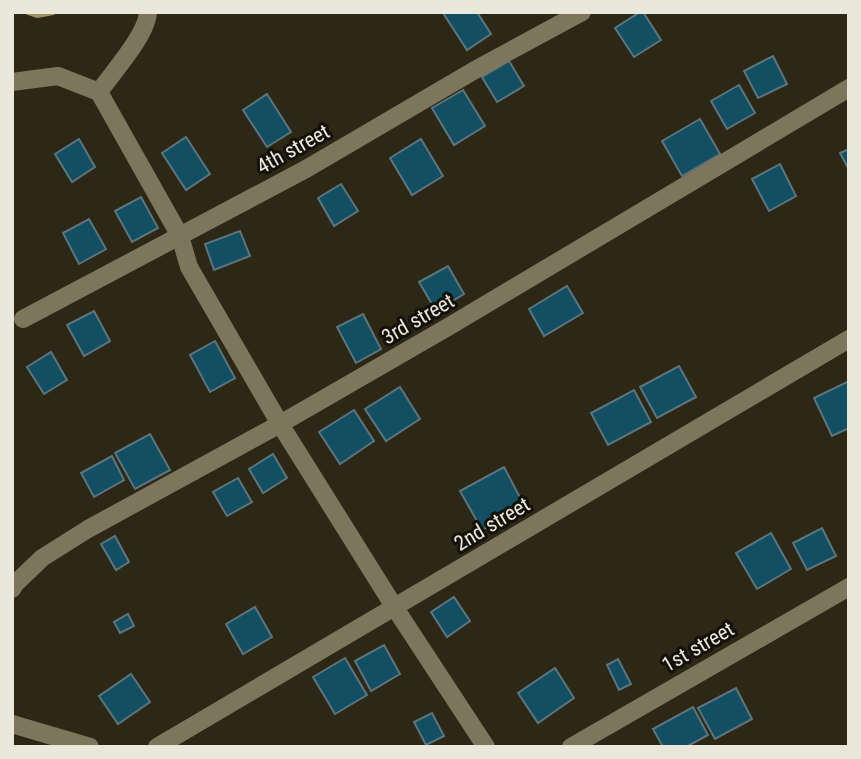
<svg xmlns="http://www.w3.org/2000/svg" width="861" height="759" font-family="'Roboto Condensed',sans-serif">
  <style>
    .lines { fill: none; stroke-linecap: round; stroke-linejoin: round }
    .stream { stroke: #9e9262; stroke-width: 6 }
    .building { fill: #134f63; stroke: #5c747e; stroke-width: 2 }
    .minor { stroke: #7d765c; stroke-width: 18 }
    .labels { text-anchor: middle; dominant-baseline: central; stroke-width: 6; stroke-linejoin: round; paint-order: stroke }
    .street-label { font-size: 21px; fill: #eae7db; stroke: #131109 }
  </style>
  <rect width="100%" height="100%" fill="#2d2815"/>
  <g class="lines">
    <path class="stream" d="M28,12l9,3 16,-3"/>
  </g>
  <g class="building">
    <path d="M477,12l14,22 -24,16 -24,-37z"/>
    <path d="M640,12h3l18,28 -27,17 -19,-29z"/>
    <path d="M773,56l14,28 -29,14 -14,-27z"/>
    <path d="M509,61l15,25 -27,16 -15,-25z"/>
    <path d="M739,85l16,28 -28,16 -16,-28z"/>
    <path d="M463,90l22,36 -31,19 -22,-37z"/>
    <path d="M267,94l24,38 -24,15 -24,-37z"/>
    <path d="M700,119l20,35 -38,22 -20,-35z"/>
    <path d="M186,137l24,37 -24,16 -24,-37z"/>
    <path d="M79,139l16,28 -23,15 -17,-28z"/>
    <path d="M421,139l22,37 -31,19 -22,-37z"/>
    <path d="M849,149v21l-9,-17z"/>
    <path d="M780,164l16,32 -27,15 -17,-32z"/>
    <path d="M341,184l17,27 -24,15 -16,-28z"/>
    <path d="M141,197l17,31 -26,14 -17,-31z"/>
    <path d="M89,219l17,30 -27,15 -16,-31z"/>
    <path d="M240,231l10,25 -36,14 -9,-26z"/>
    <path d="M448,266l16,28 -28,17 -17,-29z"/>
    <path d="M567,286l16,27 -39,23 -15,-27z"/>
    <path d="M94,311l16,30 -26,15 -17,-31z"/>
    <path d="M363,314l18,35 -25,14 -19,-36z"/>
    <path d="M215,341l20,37 -25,14 -20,-37z"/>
    <path d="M51,352l16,28 -23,14 -17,-27z"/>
    <path d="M679,366l17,31 -39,21 -17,-31z"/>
    <path d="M849,381v47l-17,8 -18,-38z"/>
    <path d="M400,387l20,32 -34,22 -21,-32z"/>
    <path d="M634,390l17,32 -43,23 -17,-32z"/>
    <path d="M354,410l20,31 -34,23 -21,-32z"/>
    <path d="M150,434l20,36 -35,19 -20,-36z"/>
    <path d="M273,454l14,24 -24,15 -14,-24z"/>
    <path d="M112,456l12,24 -30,17 -13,-24z"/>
    <path d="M504,467l21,40 -43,23 -22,-39z"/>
    <path d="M238,478l14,24 -25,14 -14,-24z"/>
    <path d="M822,528l14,28 -29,14 -14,-27z"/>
    <path d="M771,533l20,36 -34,20 -21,-36z"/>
    <path d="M115,536l14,26 -13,8 -15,-26z"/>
    <path d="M454,597l16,24 -23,16 -16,-25z"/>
    <path d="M255,607l17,30 -29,17 -17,-30z"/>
    <path d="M128,614l6,12 -14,7 -6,-11z"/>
    <path d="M384,645l16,29 -29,17 -16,-30z"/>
    <path d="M345,658l22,37 -32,19 -22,-37z"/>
    <path d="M618,659l13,25 -12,6 -12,-25z"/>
    <path d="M555,668l19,30 -36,25 -20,-30z"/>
    <path d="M131,674l19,28 -32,22 -19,-28z"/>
    <path d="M736,688l16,31 -37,20 -17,-31z"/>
    <path d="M693,707l15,28 -22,12h-23l-10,-18z"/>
    <path d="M432,713l12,23 -18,9 -12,-23z"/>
  </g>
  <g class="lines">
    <g class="minor">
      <path d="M148,12c-1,23 -36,61 -49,80l81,144 9,31 91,157 115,184 91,139"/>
      <path d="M12,82l46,-6 41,16"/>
      <path d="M23,319l283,-150 169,-99 107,-58"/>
      <path d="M12,589l3,-5 27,-26 46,-29 192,-105 168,-97 401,-239"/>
      <path d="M12,724l78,23"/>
      <path d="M157,747l692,-408"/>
      <path d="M571,747l278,-160"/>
    </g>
  </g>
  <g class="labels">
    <g class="street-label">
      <text transform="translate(293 149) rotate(-29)">4th street</text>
      <text transform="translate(418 319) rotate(-30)">3rd street</text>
      <text transform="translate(492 524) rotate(-31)">2nd street</text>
      <text transform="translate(698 647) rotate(-30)">1st street</text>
    </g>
  </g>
  <rect width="861" height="759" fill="none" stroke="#eae7db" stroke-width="28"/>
</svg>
